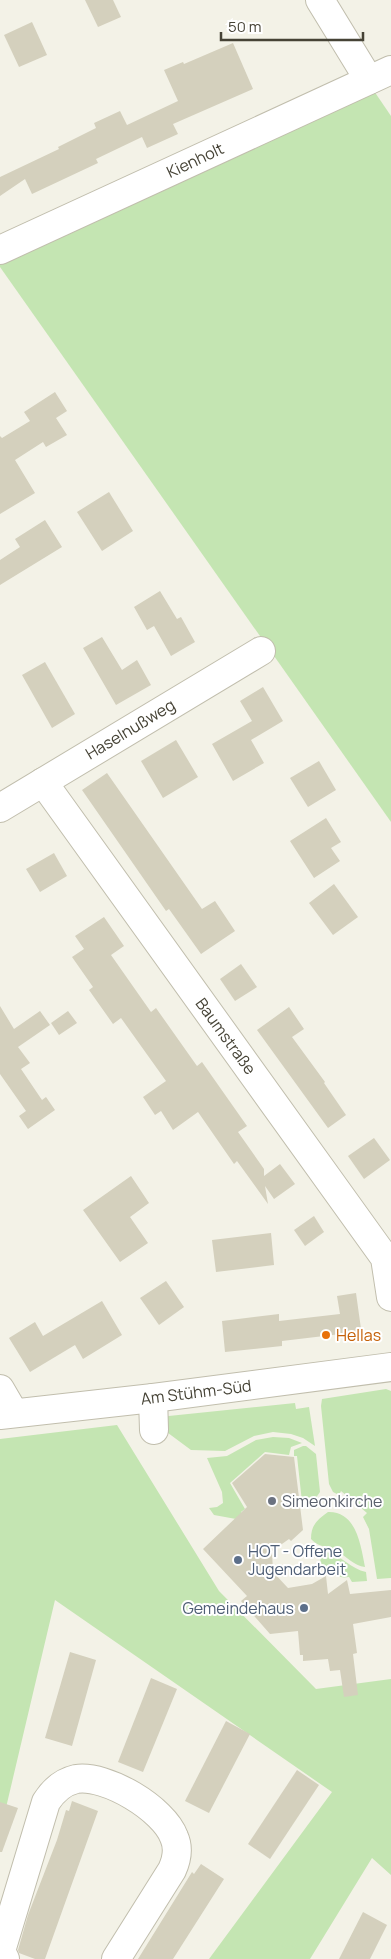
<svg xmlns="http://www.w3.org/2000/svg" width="391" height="1959" font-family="Manrope,sans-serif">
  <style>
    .green { fill: #c4e5b2 }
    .building { fill: #d4d0bd }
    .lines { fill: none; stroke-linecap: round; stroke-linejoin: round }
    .minor-casing { stroke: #c1bead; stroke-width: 30 }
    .minor { stroke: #fff; stroke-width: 28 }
    .food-dot { fill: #e8710a; stroke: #fff; stroke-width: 2 }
    .worship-dot { fill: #6b7280; stroke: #fff; stroke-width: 2 }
    .service-dot { fill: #5c6f8a; stroke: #fff; stroke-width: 2 }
    .labels { text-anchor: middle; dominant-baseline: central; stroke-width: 4; stroke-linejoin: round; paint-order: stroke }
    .street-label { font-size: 16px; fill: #464336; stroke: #fff }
    .food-label { font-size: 16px; fill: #c56008; stroke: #fff; text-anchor: start }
    .worship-label { font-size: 16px; fill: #5b616d; stroke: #fff; text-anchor: start }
    .service-label { font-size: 16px; fill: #4e5e75; stroke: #fff; text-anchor: start }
  </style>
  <rect width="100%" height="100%" fill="#f3f2e7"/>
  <g class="green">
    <path d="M374,91l17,25v706l-391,-555v-4z"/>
    <path d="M386,1389l5,2v187l-14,1 -8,-50 -6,-12 4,-4 -26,-22 -2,4 -6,-3 -4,-8 -8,-78 1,-7z"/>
    <path d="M295,1403l1,6 13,-2 6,39 -12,-8 -12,-4 -18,-2 -19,4 -29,15 -34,-1 -31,-23 -1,-10z"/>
    <path d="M117,1425l102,166 97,98 75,-10v196l-19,-17 -62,101h-101l123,-167 -277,-192 -55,233v-394z"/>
    <path d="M273,1437l16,1 13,5 -11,4 -2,8 -24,-3 -35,31 15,26 -4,3 3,5 -8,2 -22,-4 -5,-7 8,-1 6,-4 -1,-11 -15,-34 20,-2 29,-16z"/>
    <path d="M303,1446h3l10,8 4,38 -7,10h-11l-5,-46h-3v-6z"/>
    <path d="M328,1512c29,-1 33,35 37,55 -11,-1 -19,-11 -28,-16 -11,-6 -16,-2 -26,-12 0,-14 6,-19 17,-27z"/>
    <path d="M326,1552c15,3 25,17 40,20l1,9 -15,1 -3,-5c-12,2 -22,-4 -29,-14l1,-6z"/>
  </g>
  <g class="building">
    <path d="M85,0h28l8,17 -23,10z"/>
    <path d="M32,22l15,33 -28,12 -15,-32z"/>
    <path d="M233,43l20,46 -80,35 5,10 -31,14 -5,-11 -46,22 2,4 -66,31 -7,-15 -25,17v-19l59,-28 -1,-2 38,-19 -2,-5 26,-12 7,14 51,-24 -14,-31 19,-8 1,2z"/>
    <path d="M55,392l12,19 -11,7 11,17 -21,12 -3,-5 -28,18 20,33 -35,21v-78l2,2 28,-17 -6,-9z"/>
    <path d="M109,492l24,39 -31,20 -25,-39z"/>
    <path d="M45,520l17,27 -62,38v-25l20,-13 -5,-8z"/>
    <path d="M160,591l17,28 4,-2 14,25 -24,14 -17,-30 -7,4 -13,-23z"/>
    <path d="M102,637l20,33 15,-10 14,25 -35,20 -33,-57z"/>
    <path d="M45,662l30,52 -23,14 -30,-53z"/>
    <path d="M263,687l20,34 -32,19 13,23 -31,18 -21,-37 40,-23 -12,-20z"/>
    <path d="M176,740l22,37 -35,21 -22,-37z"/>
    <path d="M319,761l17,29 -28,17 -18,-29z"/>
    <path d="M107,773l95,136 13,-8 20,30 -34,23 -32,-45 -3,2 -84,-121z"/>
    <path d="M326,818l15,24 -10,6 9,13 -26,17 -24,-37z"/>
    <path d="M54,853l13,23 -27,16 -14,-23z"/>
    <path d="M334,884l24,33 -25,18 -24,-32z"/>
    <path d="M104,917l20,29 -13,9 40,57 5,-4 41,58 5,-4 45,64 -9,6 26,37v7l16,-12 15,20 -21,15 -9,-13 3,18 -31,-43 -3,3 -36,-52 -25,18 -12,-19 -6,4 -12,-18 23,-16 -45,-63 -8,6 -24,-34 4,-3 -21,-30 12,-8 -9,-13z"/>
    <path d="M241,964l16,23 -22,14 -15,-22z"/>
    <path d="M0,1006l14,23 26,-18 10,14 -32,22 12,16 -9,6 21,31 4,-3 9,13 -27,19 -9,-13 7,-5 -26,-37z"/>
    <path d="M289,1007l15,22 -12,8 33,45 -1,1 22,32 -18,13 -71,-98z"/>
    <path d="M68,1011l9,12 -18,12 -8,-12z"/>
    <path d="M374,1138l16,22 -26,19 -16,-23z"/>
    <path d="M131,1176l18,27 -19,14 18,26 -28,19 -37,-52z"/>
    <path d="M314,1216l10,16 -19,14 -11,-16z"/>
    <path d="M271,1233l3,32 -58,7 -4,-32z"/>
    <path d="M166,1281l18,26 -25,18 -19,-27z"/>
    <path d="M356,1293l6,43 -20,2 -1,-4 -59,7v5l-57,6 -3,-31 57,-7v7l61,-7 -3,-18z"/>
    <path d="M102,1301l20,34 -39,24 -8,-14 -45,27 -21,-34 26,-16 8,14z"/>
    <path d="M265,1454l29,3 9,73 -12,11 -2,-2 -17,12 1,21 15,16 24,-4 14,-8 2,18 19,-14 3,14 41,-4v27l-38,7 4,29 -4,1 5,41 -14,2 -4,-27 -10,1 -2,-12 -25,2v-6h-3l-2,-24 -28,3 -29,-33 6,-5 -44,-47 44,-42 -15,-24z"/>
    <path d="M70,1652l26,8 -24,86 -27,-8z"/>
    <path d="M151,1678l26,11 -34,83 -25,-10z"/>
    <path d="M226,1721l24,13 -41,79 -24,-12z"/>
    <path d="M297,1770l22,15 -49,74 -22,-15z"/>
    <path d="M72,1801l26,10 -53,148h-10l-16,-6 -1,-3 10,-35 29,-75 9,-30 3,1z"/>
    <path d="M0,1802l18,6 -16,44h-2z"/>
    <path d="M201,1864l23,15 -51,80h-35l54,-87 2,2z"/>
    <path d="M363,1912l24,13 -17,34h-31z"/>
  </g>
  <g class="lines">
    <g class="minor-casing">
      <g id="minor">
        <path d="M320,0l49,80"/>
        <path d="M0,250l391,-180"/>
        <path d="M43,782l342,476 6,39"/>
        <path d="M0,808l261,-157"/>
        <path d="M0,1389l14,24"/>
        <path d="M153,1398l1,32"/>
        <path d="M0,1415l153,-17 238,-31"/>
        <path d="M5,1959l-4,-8 45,-149c7,-11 17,-20 30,-23 30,-5 88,30 98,58 5,11 3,22 -2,33l-56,89"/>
      </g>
    </g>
    <use href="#minor" class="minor"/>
  </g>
  <circle class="food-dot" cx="326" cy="1335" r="5"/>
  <circle class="worship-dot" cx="272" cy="1501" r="5"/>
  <g class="service-dot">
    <circle cx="238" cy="1560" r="5"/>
    <circle cx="304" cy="1608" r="5"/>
  </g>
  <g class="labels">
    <g class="street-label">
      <text transform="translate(195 160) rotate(-25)">Kienholt</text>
      <text transform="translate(130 729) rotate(-31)">Haselnußweg</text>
      <text transform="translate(226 1036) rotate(54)">Baumstraße</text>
      <text transform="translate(196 1392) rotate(-7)">Am Stühm-Süd</text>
    </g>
    <g class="food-label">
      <text x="336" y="1335">Hellas</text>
    </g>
    <g class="worship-label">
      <text x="282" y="1501">Simeonkirche</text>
    </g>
    <g class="service-label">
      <text x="248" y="1551">HOT - Offene<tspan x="248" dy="18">Jugendarbeit</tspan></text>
      <text x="294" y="1608" text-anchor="end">Gemeindehaus</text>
    </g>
  </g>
  <path d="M221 32v8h142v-8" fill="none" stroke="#464336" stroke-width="2.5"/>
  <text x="228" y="32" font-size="15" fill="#464336" stroke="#ffffff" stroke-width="4" paint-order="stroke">50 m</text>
</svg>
